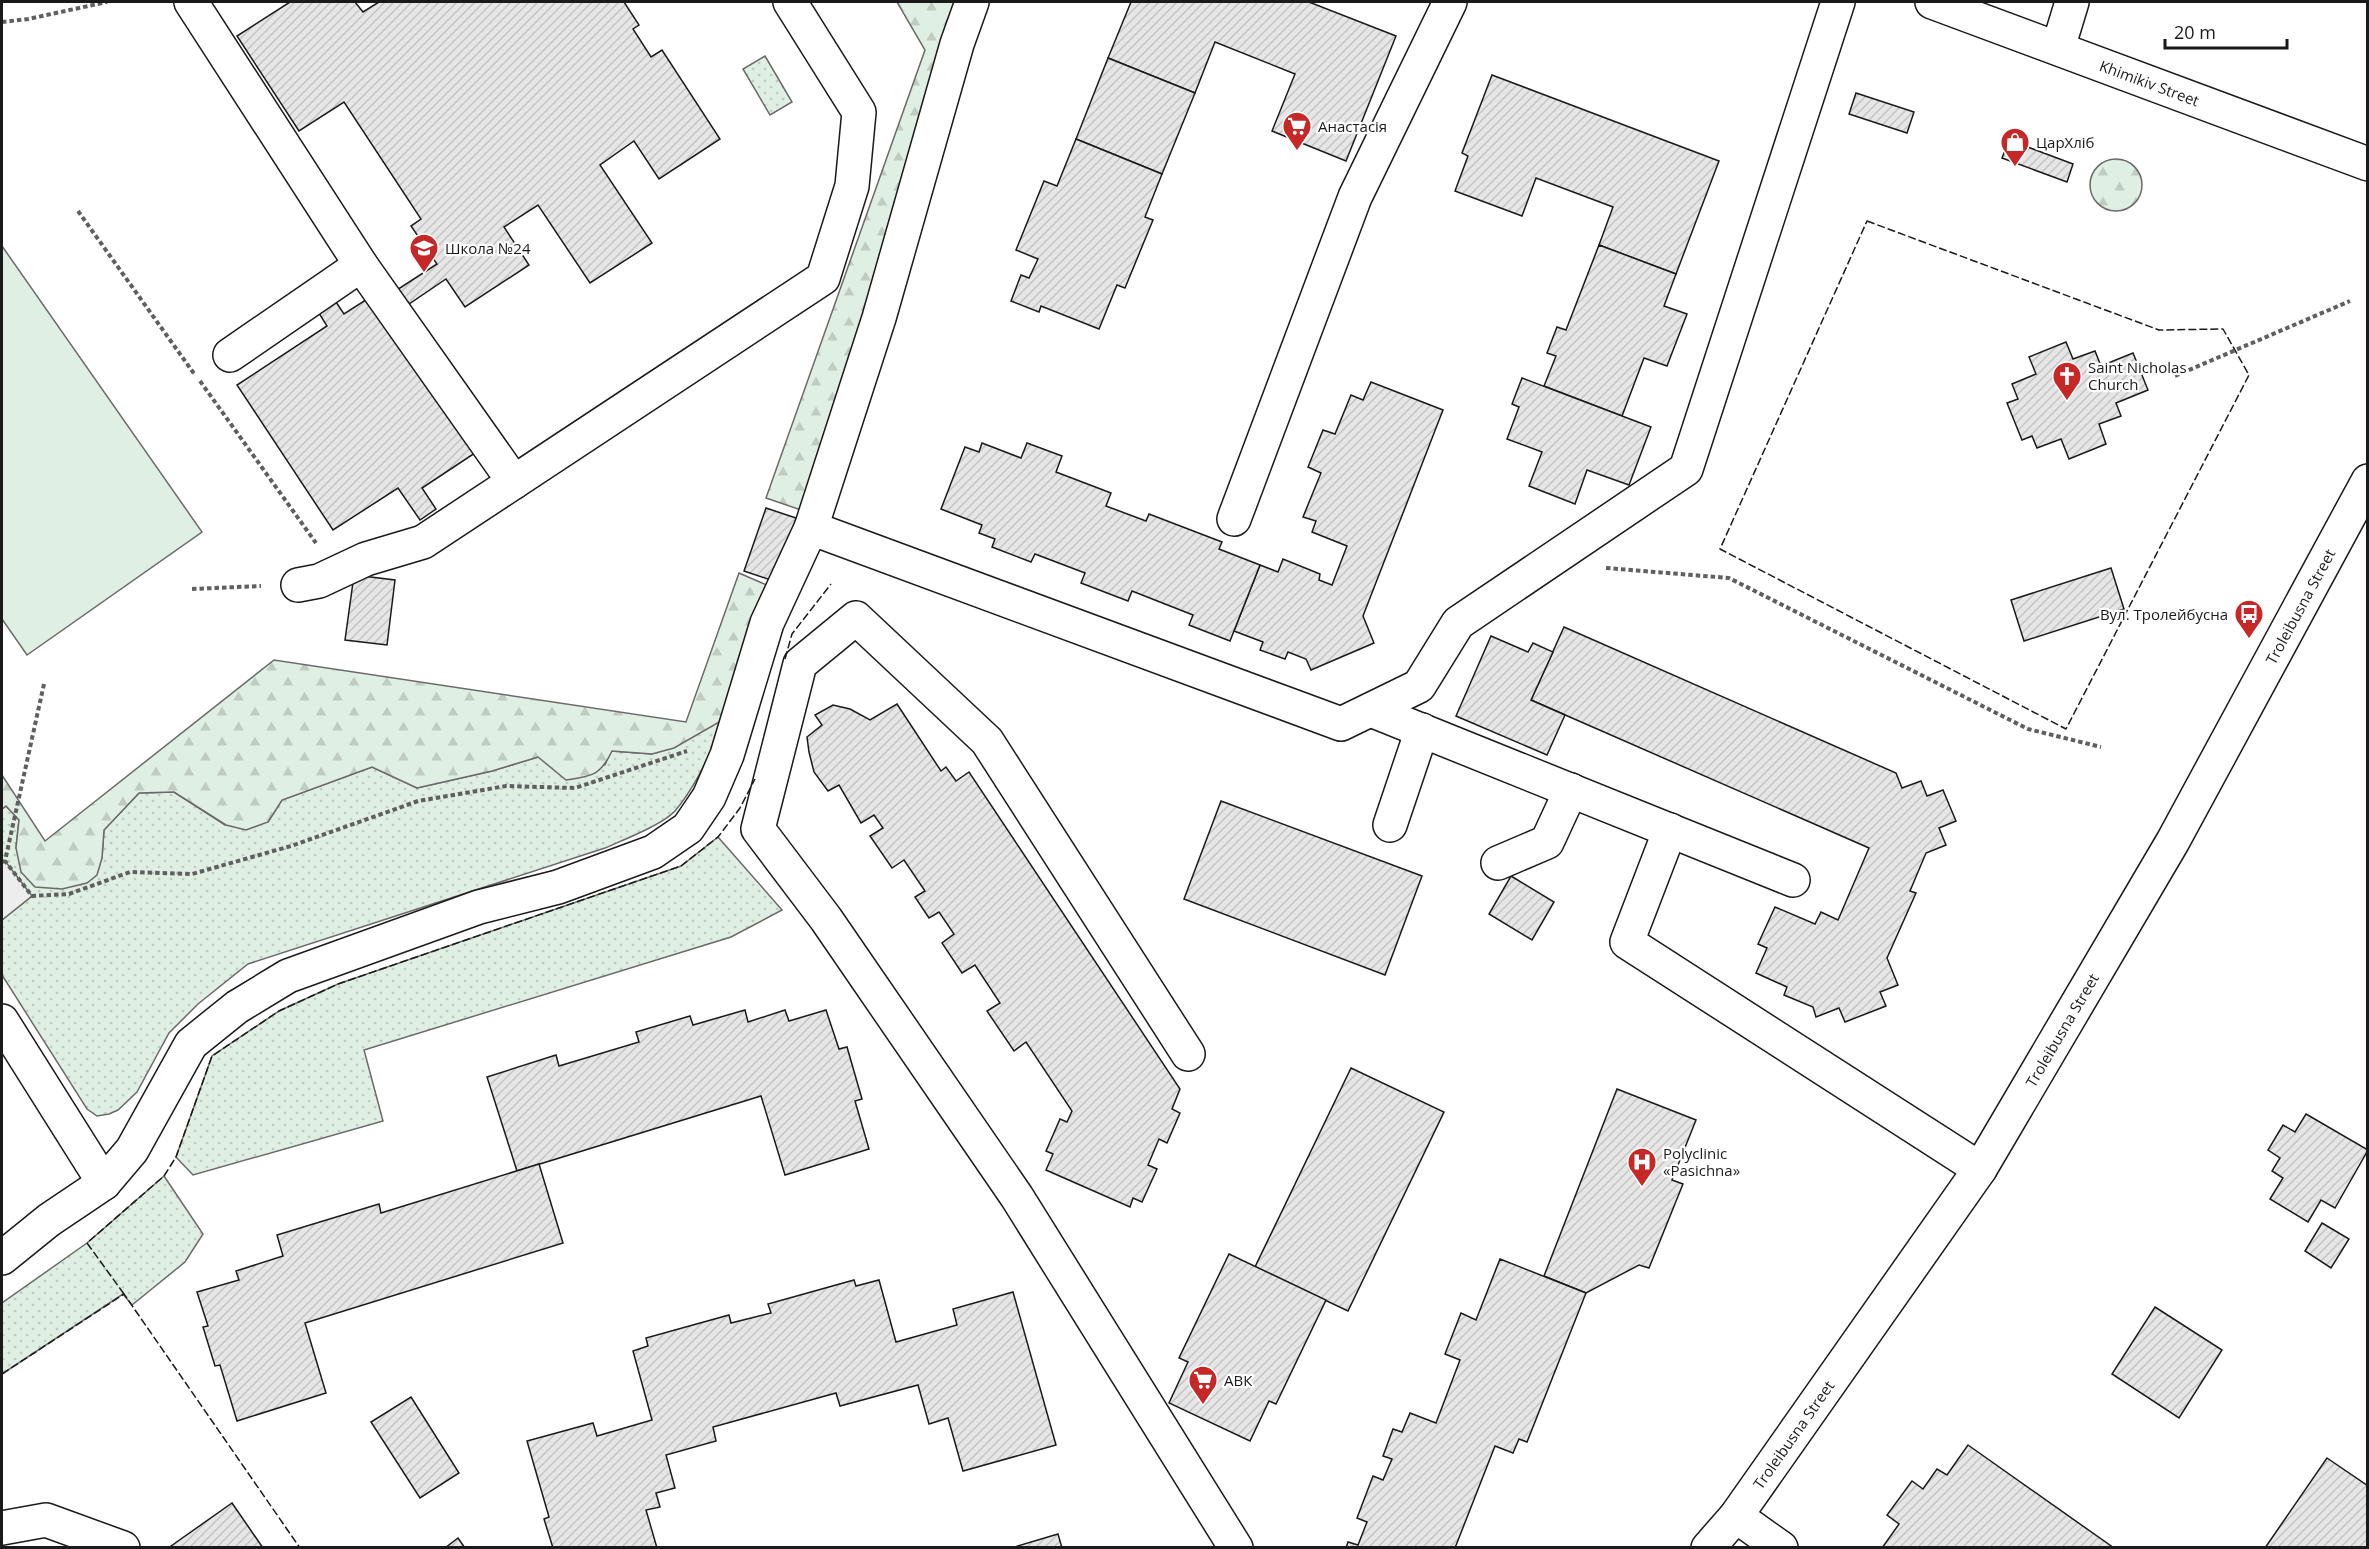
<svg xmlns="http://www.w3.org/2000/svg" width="2369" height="1549" font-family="'Open Sans',sans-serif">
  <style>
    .grass { fill: url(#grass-dots); stroke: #6a6a6a; stroke-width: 1.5 }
    .forest { fill: url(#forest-firs); stroke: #6a6a6a; stroke-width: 1.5 }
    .pitch { fill: #e0efe3; stroke: #6a6a6a; stroke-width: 1.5 }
    .parking { fill: #ededed; stroke: #6a6a6a; stroke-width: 1.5 }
    .building { fill: url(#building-hatch); stroke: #1a1a1a; stroke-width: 1.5 }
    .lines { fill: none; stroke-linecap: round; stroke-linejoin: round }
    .minor-casing { stroke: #1a1a1a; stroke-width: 36 }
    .path { stroke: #5f5f5f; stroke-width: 4; stroke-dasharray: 4.5 3; stroke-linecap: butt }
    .minor { stroke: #fff; stroke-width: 33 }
    .fence { stroke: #1a1a1a; stroke-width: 1.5; stroke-dasharray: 8 3; stroke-linecap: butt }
    .labels { text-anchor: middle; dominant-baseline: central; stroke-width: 4.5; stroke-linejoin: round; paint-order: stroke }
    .street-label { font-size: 15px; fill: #1a1a1a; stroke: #fff }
    .poi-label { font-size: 15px; fill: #1a1a1a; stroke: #fff; text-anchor: start }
  </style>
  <defs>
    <pattern id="grass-dots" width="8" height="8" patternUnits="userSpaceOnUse" patternTransform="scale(1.5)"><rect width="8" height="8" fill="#e0efe3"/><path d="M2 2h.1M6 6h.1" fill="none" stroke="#c0ccc2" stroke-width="1.8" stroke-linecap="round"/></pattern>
    <pattern id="forest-firs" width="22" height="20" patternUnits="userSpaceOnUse" patternTransform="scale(1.5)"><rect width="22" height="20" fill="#e0efe3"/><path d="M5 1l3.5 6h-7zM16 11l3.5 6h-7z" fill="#c0ccc2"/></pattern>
    <pattern id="building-hatch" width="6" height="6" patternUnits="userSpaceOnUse" patternTransform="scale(1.5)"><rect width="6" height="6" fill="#e6e6e6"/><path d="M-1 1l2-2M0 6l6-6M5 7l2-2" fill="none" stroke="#c5c5c5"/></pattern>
  </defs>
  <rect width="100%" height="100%" fill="#fff"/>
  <g class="grass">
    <path d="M765,56l27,46 -22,13 -27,-46z"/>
    <path d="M728,717c-15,30 -31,68 -53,94 -13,14 -52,29 -70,37l-357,116 -50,40 -29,29 -32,59 -19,18 -9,4 -12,2 -10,-7 -85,-134v-55l30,-24 -28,-35 -2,3v-55l4,-3 13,14 -3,28 86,10 2,-28 35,-37 35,-1 51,33 43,-3 14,-22 90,-33 45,21 75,-17 46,-14 67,8 6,-14 41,3z"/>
    <path d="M718,837l64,73 -51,27 -367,113 19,71 -190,54 -17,-18 36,-101 67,-45 59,-27 343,-118z"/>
    <path d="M164,1176l39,58 -18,28 -53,43 -9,-11 -121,80v-71l85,-60z"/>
  </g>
  <g class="forest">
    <path d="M897,2h69l-162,509 -38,-13 159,-448z"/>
    <circle cx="2116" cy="185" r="26"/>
    <path d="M739,573l30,13 -41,131 -54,31 -22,6 -40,-3c-12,25 -20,25 -46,29l-28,-23 -46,14 -75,17 -45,-21 -90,33 -14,22 -22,8 -20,-5 -52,-33 -35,1 -35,37 -2,28 -5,17 -10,8 -25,6 -27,-2 -14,-15 -5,-24 3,-28 -13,-14 -4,3v-34l43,66 229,-181 412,62z"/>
  </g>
  <path class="pitch" d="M2,246l200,286 -175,123 -25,-36z"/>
  <path class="parking" d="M5,861l27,35 -30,24v-56z"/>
  <g class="building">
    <path d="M290,2h65l8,10 16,-10h245l15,23 -6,4 18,28 11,-7 58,89 -61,40 -25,-38 -34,24 52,78 -62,40 -52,-78 -34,22 25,38 -64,42 -19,-28 -56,38 88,134 -56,37 14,21 -16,11 -22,-32 -65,42 -96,-145 90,-59 -10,-16 17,-11 10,15 31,-20 5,7 57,-37 -26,-38 10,-7 -77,-117 -45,29 -62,-95z"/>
    <path d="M1131,2h178l87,34 -50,125 -74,-30 23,-57 -80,-32 -20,51 -87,-35z"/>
    <path d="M1108,58l87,35 -33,81 -86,-35z"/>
    <path d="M1492,75l227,86 -43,113 -77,-29 14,-38 -77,-29 -14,38 -67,-25 13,-35 -6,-3z"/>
    <path d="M1856,93l58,19 -7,21 -58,-19z"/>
    <path d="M1076,139l86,35 -17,43 8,3 -28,68 -8,-3 -18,44 -58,-23 -2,6 -28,-11 10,-26 8,3 9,-19 -22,-9 28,-69 13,5z"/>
    <path d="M2009,140l64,24 -6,18 -65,-24z"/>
    <path d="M1599,245l77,29 -12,32 23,8 -20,52 -23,-8 -22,58 -78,-30 12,-30 -9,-3 10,-26 9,3z"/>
    <path d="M2066,342l7,17 22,-8 6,15 32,-13 15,37 -32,13 5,13 -22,8 7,20 -37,15 -8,-20 -24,9 -5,-12 -10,4 -15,-37 11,-4 -6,-15 24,-10 -7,-17z"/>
    <path d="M1522,378l129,49 -22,58 -42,-15 -12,34 -46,-18 13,-34 -35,-13 12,-32 -7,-3z"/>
    <path d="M1371,382l72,28 -80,206 11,27 -63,27 -5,-11 -18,-7 -3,7 -25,-9 3,-8 -29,-11 26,-66 18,7 5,-13 37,15 -1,6 13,5 15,-39 -35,-14 4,-11 -13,-4 18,-44 -13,-6 15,-37 12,4 16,-39 12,5z"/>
    <path d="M982,443l39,15 6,-15 35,13 -6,16 55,21 -5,13 40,15 3,-7 73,28 -3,7 41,16 -30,76 -41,-16 4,-10 -61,-24 -4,10 -47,-18 4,-10 -50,-19 -4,8 -39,-15 3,-8 -16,-6 3,-8 -41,-16 24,-62 14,5z"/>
    <path d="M766,508l33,11 -22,63 -33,-11z"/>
    <path d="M2111,568l13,41 -100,32 -13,-41z"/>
    <path d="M354,575l41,5 -8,65 -42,-5z"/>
    <path d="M1564,627l332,146 6,15 19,-7 6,15 16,-6 13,31 -17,7 7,17 -20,8 -16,38 6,2 -29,65 11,27 -18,7 6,14 -41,16 -6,-14 -23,9 -3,-10 -29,-12 3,-8 -31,-14 11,-25 -9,-4 17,-37 40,17 6,-12 17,8 31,-72 -338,-148z"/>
    <path d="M1491,636l37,16 5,-9 20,9 -22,48 34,15 -18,40 -91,-39z"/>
    <path d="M897,704l44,67 5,-4 10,14 13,-9 211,317 -8,20 8,4 -13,30 -8,-4 -11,26 9,4 -15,33 -9,-4 -3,9 -84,-37 7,-16 -7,-3 14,-32 7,3 5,-11 -46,-69 -12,9 -27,-40 13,-8 -25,-38 -13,8 -20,-30 12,-9 -15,-22 -10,6 -14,-21 10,-6 -21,-31 -12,8 -22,-32 13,-8 -9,-13 -13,8 -22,-38 -11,6 -14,-19 -5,-20 -2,-15 15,-12 -7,-10 18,-10 17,4 20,11z"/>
    <path d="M1221,801l201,75 -37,99 -201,-76z"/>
    <path d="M1511,876l43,26 -22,38 -43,-26z"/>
    <path d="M745,1010l3,12 37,-12 4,11 37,-11 13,39 8,-2 15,52 -7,2 14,48 -84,26 -24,-79 -244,75 -30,-94 69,-22 3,11 80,-24 -3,-10 54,-16 3,9z"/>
    <path d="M1351,1068l93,44 -96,199 -93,-44z"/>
    <path d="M1617,1089l79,31 -24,60 11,4 -34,84 -10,-3 -53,28 -42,-17z"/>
    <path d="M2306,1114l62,36 -33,58 -14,-8 -13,22 -38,-23 13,-21 -11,-7 8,-13 -12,-8 15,-25 12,7z"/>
    <path d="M539,1164l24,79 -258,80 21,70 -89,28 -17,-56 -5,1 -12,-39 5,-1 -11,-34 42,-12 -3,-9 47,-15 -6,-21 102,-31 2,9z"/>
    <path d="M2322,1223l27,16 -18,29 -26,-17z"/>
    <path d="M1229,1254l97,46 -50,104 -7,-3 -19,40 -81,-38 19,-41 -9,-4z"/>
    <path d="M1500,1259l86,34 -59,149 -8,-3 -6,14 -18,-7 -40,102h-109l2,-6 10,3 9,-23 -10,-4 16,-42 10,4 9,-21 -9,-3 10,-27 9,3 8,-19 26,10 24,-63 -15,-6 16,-41 15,7z"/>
    <path d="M854,1280l2,6 23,-6 17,62 61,-17 -4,-16 60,-17 43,153 -93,26 -15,-53 -19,6 -11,-39 -78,21 -4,-13 -123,34 3,14 -50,14 9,33 -19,5 4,14 -14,3 11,38h-104l-9,-29 5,-2 -22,-76 66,-18 4,13 55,-16 -19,-69 15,-5 -2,-8 83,-23 2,8 40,-10 -3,-9z"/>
    <path d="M2155,1307l67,43 -43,68 -67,-44z"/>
    <path d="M411,1397l48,76 -39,25 -49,-76z"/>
    <path d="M1968,1445l146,103h-232l17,-24 -12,-9 25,-34 11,8 14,-20 10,6z"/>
    <path d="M2327,1458l41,28v62h-103z"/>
    <path d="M232,1503l31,45h-90l-2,-2z"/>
    <path d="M1058,1534l4,14h-51z"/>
    <path d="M458,1538l7,10h-20z"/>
  </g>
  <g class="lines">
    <g class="minor-casing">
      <g id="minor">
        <path d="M191,2l170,263 -131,90"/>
        <path id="s1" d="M1932,2l436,162"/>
        <path d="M2058,48l14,-46"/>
        <path d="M361,265l153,217"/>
        <path d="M1234,519l121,-322 95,-195"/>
        <path d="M811,528l530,196 78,-38 39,-63 228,-154 152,-467"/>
        <path d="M298,585l21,-4 47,-22 57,-17 400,-264 29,-92 7,-74 -69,-110"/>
        <path d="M1371,710l422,170"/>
        <path d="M1390,825l32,-95"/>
        <path d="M1670,830l-43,112 353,227"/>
        <path d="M1498,863l49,-21 24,-52"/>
        <path d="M2,1021l102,162"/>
        <path d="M1188,1054l-201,-313 -131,-123 -56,46 -42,165 68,90 191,278 219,351"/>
        <path d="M2,1258l47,-38 55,-37 28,-33 59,-106 46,-37 51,-31 191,-69 79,-20 95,-35 35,-24 21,-31 18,-42 40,-132 44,-95 68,-210 78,-274 15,-42"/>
        <path d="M1736,1516l45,32"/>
        <path d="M2,1528l44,-8 77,28"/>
        <path id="s2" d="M1708,1548l28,-32 244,-347 193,-328 195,-360"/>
      </g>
    </g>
    <g class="path">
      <path d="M2,22l26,-3 79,-17"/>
      <path d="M78,211l117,164"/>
      <path d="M2175,376l175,-75"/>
      <path d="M200,381l116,162"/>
      <path d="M1606,568l123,10 299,151 73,18"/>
      <path d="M192,589l69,-3"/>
      <path d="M44,684l-39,177 27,35 37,-2 61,-22 62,2 99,-28 127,-45 88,-15 69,2 112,-37"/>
    </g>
    <use href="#minor" class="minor"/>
    <g class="fence">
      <path d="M1867,221l292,109 64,-1 26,46 -183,354 -346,-180z"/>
      <path d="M785,659l7,-25 39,-50"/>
      <path d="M124,1294l-37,-51 77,-67 12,-19 36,-101 67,-45 59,-27 343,-118 37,-29 22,-29 15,-29"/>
      <path d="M2,1374l122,-80 176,254"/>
    </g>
  </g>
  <defs>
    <g id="supermarket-pin" transform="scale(1.5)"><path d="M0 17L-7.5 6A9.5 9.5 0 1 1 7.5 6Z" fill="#c62828" stroke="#fff"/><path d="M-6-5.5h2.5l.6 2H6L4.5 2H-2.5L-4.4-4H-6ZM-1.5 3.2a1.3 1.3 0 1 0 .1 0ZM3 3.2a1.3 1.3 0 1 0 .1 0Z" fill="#fff"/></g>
    <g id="shop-pin" transform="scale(1.5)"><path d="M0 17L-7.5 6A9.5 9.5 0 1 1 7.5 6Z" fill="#c62828" stroke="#fff"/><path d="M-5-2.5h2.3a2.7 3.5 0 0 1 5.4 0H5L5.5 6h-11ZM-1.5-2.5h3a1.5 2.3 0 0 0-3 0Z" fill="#fff"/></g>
    <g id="school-pin" transform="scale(1.5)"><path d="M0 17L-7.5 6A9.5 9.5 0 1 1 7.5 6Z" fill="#c62828" stroke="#fff"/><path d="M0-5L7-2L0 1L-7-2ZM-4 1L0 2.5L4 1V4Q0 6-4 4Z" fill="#fff"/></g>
    <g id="church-pin" transform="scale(1.5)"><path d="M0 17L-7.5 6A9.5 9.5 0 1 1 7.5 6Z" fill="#c62828" stroke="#fff"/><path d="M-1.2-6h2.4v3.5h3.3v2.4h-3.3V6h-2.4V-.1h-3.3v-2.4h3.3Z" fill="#fff"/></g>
    <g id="bus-pin" transform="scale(1.5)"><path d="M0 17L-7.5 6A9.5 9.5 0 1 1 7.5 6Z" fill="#c62828" stroke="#fff"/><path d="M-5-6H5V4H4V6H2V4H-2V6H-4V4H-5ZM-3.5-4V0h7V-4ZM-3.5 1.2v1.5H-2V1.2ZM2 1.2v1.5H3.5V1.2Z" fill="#fff"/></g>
    <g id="hospital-pin" transform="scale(1.5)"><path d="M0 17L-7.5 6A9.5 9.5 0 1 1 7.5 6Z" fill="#c62828" stroke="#fff"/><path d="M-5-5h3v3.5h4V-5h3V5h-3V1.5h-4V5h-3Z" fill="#fff"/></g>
  </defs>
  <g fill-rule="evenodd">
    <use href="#supermarket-pin" x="1297" y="126"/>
    <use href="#shop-pin" x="2015" y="142"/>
    <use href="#school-pin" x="424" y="248"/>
    <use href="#church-pin" x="2067" y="376"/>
    <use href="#bus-pin" x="2249" y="614"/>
    <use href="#hospital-pin" x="1642" y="1162"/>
    <use href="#supermarket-pin" x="1203" y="1380"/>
  </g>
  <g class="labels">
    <g class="street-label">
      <text stroke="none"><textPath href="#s1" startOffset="232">Khimikiv Street</textPath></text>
      <text stroke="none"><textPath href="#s2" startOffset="1114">Troleibusna Street</textPath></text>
      <text stroke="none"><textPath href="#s2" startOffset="628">Troleibusna Street</textPath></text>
      <text stroke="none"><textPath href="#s2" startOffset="142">Troleibusna Street</textPath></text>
    </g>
    <g class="poi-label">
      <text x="1318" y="126">Анастасія</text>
      <text x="2036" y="142">ЦарХліб</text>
      <text x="445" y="248">Школа №24</text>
      <text x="2088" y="367">Saint Nicholas<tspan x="2088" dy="17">Church</tspan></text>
      <text x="2228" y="614" text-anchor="end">Вул. Тролейбусна</text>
      <text x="1663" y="1153">Polyclinic<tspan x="1663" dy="17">«Pasichna»</tspan></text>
      <text x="1224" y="1380">АВК</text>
    </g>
  </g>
  <rect width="2369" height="1549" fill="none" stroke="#1a1a1a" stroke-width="6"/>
  <path d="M2165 39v9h122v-9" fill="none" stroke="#1a1a1a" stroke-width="3"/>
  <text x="2174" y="39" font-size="18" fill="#1a1a1a" stroke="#ffffff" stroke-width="4.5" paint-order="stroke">20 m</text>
</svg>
